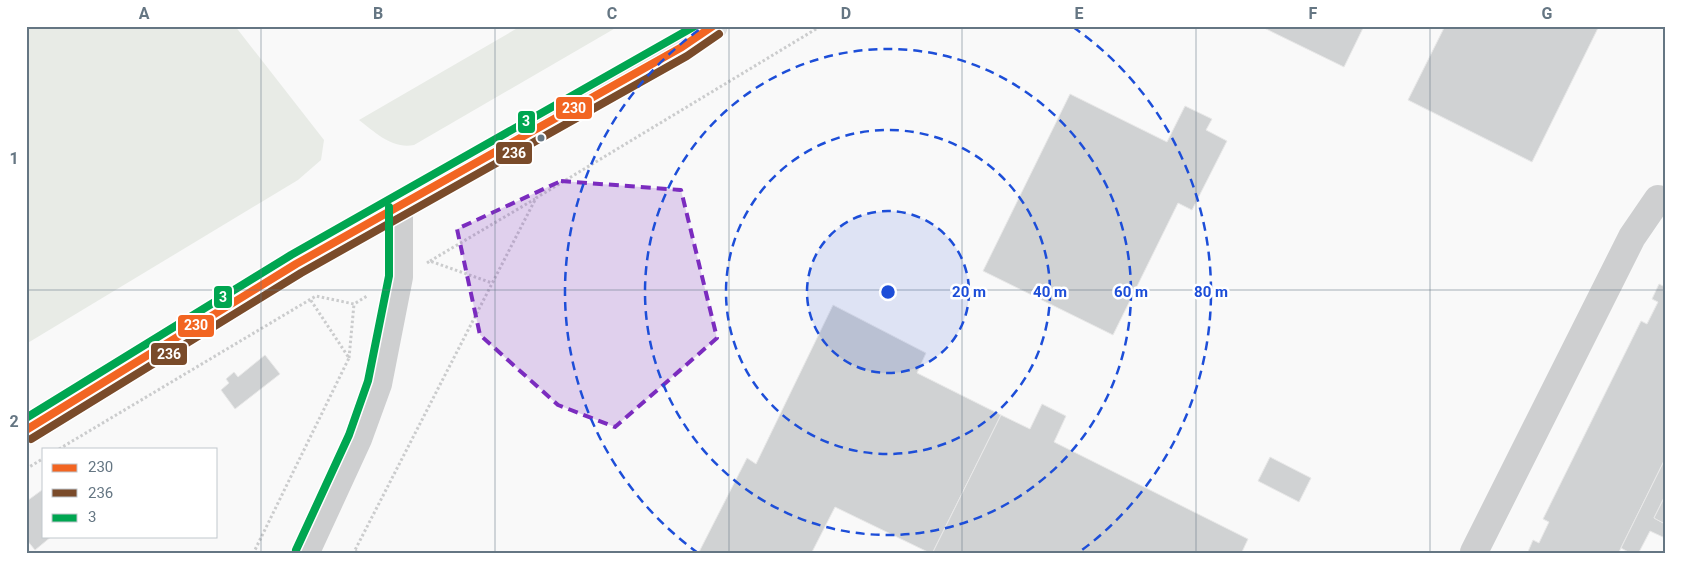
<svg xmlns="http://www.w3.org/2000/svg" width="1691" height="580" font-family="Roboto,sans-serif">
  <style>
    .green { fill: #e8ebe6 }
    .building { fill: #d0d2d3; stroke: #e8e8e8 }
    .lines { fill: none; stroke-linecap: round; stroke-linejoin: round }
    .primary-casing { stroke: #d5d6d7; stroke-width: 29 }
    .path { stroke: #cbcccd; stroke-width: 3; stroke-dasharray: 2.5 2.5; stroke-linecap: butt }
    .minor { stroke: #cecfd0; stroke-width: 28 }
    .primary { stroke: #e1e2e2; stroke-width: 28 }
    .bus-1-casing { stroke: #fff; stroke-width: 11 }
    .bus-2-casing { stroke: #fff; stroke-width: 11 }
    .bus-3-casing { stroke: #fff; stroke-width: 11 }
    .bus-1 { stroke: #f26522; stroke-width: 8 }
    .bus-2 { stroke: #7a4b2a; stroke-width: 8 }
    .bus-3 { stroke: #00a651; stroke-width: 8 }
    .marked { fill: #7b2cbf; fill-opacity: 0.2; stroke: #7b2cbf; stroke-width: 4; stroke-dasharray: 10 6; stroke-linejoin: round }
    .grid { fill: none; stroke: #657683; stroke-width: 1; stroke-opacity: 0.55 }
    .ring { fill: none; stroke: #1d4ed8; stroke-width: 2.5; stroke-dasharray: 9 6 }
    .bus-dot { fill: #657683; stroke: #fff; stroke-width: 2 }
    .centre { fill: #1d4ed8; stroke: #fff; stroke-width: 2.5 }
    .ring-label { font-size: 15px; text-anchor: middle; font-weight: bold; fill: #1d4ed8; stroke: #fff; stroke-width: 5; stroke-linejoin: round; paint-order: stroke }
    .line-badge { stroke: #fff; stroke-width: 2 }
    .badge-label { font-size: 14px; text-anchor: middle; font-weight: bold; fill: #fff }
    .neatline { fill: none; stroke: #657683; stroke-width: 2 }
    .grid-label { font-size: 16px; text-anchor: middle; font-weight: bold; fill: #657683 }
  </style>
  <rect width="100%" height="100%" fill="#f9f9f9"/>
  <g class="green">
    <path d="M26,26h209l89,114 -3,20 -23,20 -272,164z"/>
    <path d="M521,26h98l-205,119c-22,4 -38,-12 -55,-25z"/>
  </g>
  <g class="building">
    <path d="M1260,26h104l-20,41z"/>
    <path d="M1445,26h154l-67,136 -124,-62z"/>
    <path d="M1070,94l97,48 18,-36 27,13 -6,11 21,11 -35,69 -14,-7 -65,132 -130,-64z"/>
    <path d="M1659,284l6,3v172l-47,95h-91l6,-14 6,3 10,-21 -6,-3 98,-198 6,3 11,-22 -6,-3z"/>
    <path d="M833,305l93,48 -9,20 84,42 -69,139 -97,-47 -24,47h-113l49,-96 9,6z"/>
    <path d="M265,355l15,19 -45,35 -14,-19 8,-7 -3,-4 8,-7 4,5z"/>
    <path d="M1042,404l24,12 -12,26 194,97 -7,15h-309l69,-139 29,14z"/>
    <path d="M1270,457l41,21 -12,24 -41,-21z"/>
    <path d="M1665,459v37l-11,22 11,6v14l-15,-7 -12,23h-6l-11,-6z"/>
    <path d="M42,490l2,3v43h8l-17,14 -9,-11v-39l1,1z"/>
    <path d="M1665,496v28l-11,-6z"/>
  </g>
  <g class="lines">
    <g class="primary-casing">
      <path id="primary" d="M26,430l270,-166 386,-217 31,-21"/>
    </g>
    <g class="path">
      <path d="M430,261l105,-62"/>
      <path d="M427,263l3,-2 62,22"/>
      <path d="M349,358l5,-54"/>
      <path d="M59,449l257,-153 38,8 13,-8"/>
      <path d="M26,469l18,-11"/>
      <path d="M355,551l5,3"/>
      <path d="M253,554l96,-196 -39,-59"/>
      <path d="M353,554l183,-356 285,-172"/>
    </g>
    <g class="minor">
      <path d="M1474,552l158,-315 26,-38 7,2"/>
      <path d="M305,554l53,-115 20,-55 21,-107v-70"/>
    </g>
    <use href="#primary" class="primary"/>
    <g class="bus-1-casing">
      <path id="bus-1" d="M26,430l270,-166 386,-217 31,-21"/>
    </g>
    <g class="bus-2-casing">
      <path id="bus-2" d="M31,439l270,-166 386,-217 32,-22"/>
    </g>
    <g class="bus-3-casing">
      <g id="bus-3">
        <path d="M26,418l265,-163 404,-229"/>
        <path d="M296,550l53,-115 19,-54 21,-105v-69"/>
      </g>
    </g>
    <use href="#bus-1" class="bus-1"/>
    <use href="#bus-2" class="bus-2"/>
    <use href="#bus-3" class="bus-3"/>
  </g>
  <path class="marked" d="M561,181l120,9 36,148 -102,89 -57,-22 -78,-70 -23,-106z"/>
  <path class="grid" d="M261,26v528M495,26v528M729,26v528M962,26v528M1196,26v528M1430,26v528M26,290h1639"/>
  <circle cx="888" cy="292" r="81" fill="#1d4ed8" fill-opacity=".12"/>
  <g class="ring">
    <circle cx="888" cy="292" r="81"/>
    <circle cx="888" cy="292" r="162"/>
    <circle cx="888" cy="292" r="243"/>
    <path d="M698 553A323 323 0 0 1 703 27M1073 27A323 323 0 0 1 1078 553"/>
  </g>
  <circle class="bus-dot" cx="541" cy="138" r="4.5"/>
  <circle cx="888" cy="292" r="8" class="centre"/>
  <g class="ring-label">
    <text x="969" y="297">20 m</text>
    <text x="1050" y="297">40 m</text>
    <text x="1131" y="297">60 m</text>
    <text x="1211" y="297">80 m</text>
  </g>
  <g class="line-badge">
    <rect x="555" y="96" width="38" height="24" rx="5" fill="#f26522"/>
    <rect x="517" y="110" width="19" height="24" rx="5" fill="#00a651"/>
    <rect x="495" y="141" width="38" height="24" rx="5" fill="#7a4b2a"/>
    <rect x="213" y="285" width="20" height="24" rx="5" fill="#00a651"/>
    <rect x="177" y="314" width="38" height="24" rx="5" fill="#f26522"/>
    <rect x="150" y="342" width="38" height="24" rx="5" fill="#7a4b2a"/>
  </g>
  <g class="badge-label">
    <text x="574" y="113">230</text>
    <text x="526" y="126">3</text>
    <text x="514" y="158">236</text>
    <text x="223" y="302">3</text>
    <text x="196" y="330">230</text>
    <text x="169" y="359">236</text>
  </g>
  <rect width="1691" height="580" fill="none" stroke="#ffffff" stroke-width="55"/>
  <rect x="42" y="448" width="175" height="90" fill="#ffffff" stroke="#c1c8cd"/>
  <rect x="52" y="464" width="25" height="8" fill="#f26522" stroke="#c1c8cd"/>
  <text x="88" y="472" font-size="15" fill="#657683">230</text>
  <rect x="52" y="489" width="25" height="8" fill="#7a4b2a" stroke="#c1c8cd"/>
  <text x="88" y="498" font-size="15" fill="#657683">236</text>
  <rect x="52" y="514" width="25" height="8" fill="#00a651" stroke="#c1c8cd"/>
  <text x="88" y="522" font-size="15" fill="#657683">3</text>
  <rect x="28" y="28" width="1636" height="524" class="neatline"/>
  <g class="grid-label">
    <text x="144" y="19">A</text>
    <text x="378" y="19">B</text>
    <text x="612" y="19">C</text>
    <text x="846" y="19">D</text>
    <text x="1079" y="19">E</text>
    <text x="1313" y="19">F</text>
    <text x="1547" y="19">G</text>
    <text x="14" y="164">1</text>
    <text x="14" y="427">2</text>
  </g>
</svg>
